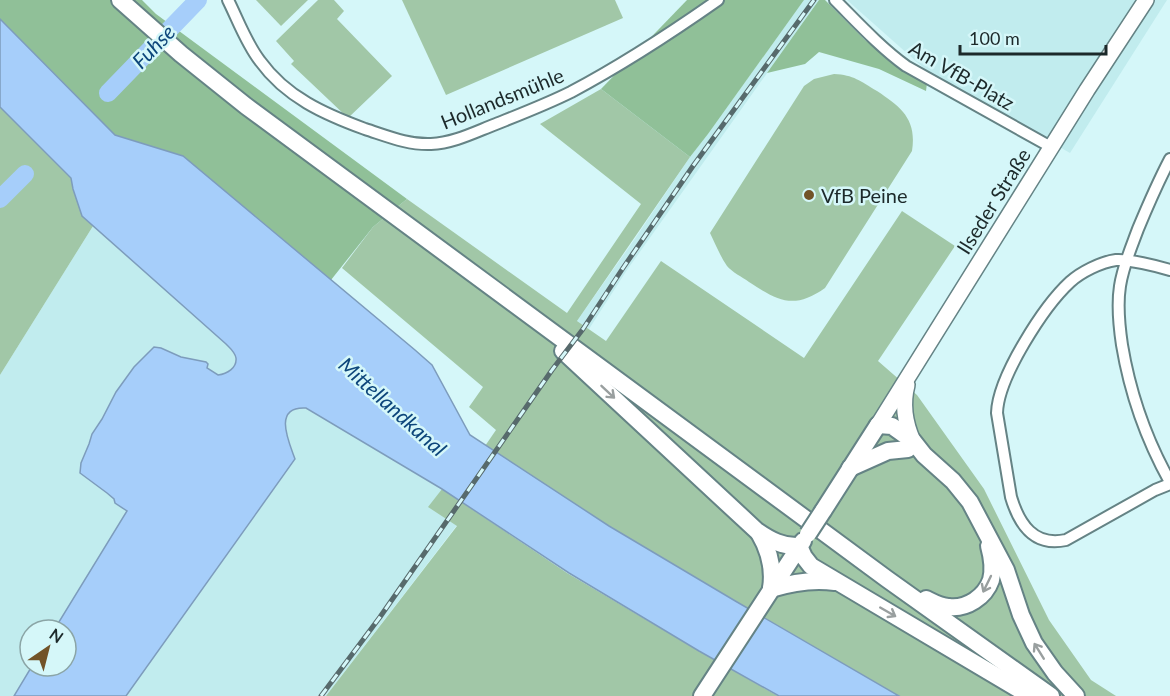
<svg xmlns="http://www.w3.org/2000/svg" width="1170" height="696" font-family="Lato,sans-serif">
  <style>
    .built { fill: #c1ecee }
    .green { fill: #a1c7a7 }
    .forest { fill: #90c098 }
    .water { fill: #a6cefa; stroke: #7d9cbc; stroke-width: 1.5 }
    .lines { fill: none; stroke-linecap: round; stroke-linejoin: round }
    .river { stroke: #a6cefa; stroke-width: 18 }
    .street-casing { stroke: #658385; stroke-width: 14 }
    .secondary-casing { stroke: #658385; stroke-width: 18 }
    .primary-casing { stroke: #658385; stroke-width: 20 }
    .street { stroke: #fff; stroke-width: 10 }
    .secondary { stroke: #fff; stroke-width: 15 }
    .primary { stroke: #fff; stroke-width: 16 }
    .rail-casing { stroke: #576a6c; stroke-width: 5 }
    .rail { stroke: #d5f7f9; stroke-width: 3; stroke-dasharray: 9; stroke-linecap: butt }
    .primary-bridge-casing { stroke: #658385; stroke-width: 20; stroke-linecap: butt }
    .primary-bridge { stroke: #fff; stroke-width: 16 }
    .oneway { stroke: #999f9f }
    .poi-dot { fill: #725328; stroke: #d5f7f9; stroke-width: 2 }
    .labels { text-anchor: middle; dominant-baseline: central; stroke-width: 5; stroke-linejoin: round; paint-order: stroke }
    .street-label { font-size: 20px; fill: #1c292a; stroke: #d5f7f9 }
    .poi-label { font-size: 20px; fill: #1c292a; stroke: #d5f7f9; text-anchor: start }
    .water-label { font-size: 21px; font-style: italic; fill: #0d467b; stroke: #d5f7f9 }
  </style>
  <rect width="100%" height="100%" fill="#d5f7f9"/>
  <g class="built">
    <path d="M804,0h15l-192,270 -38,59 -12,-8 57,-81 56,-83 18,-23z"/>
    <path d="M847,0h320l-97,153 -143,-82z"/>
    <path d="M93,226l133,118 9,11 1,4 -2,7 -6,7 -10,2 -11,-7 -1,-6 -29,-6 -16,-8 -10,1 -25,30 -34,55 -3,10 -8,19 -1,10 27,20 7,6 1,4 12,8 -73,119h-24v36h2l-18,30h-14v-321z"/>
    <path d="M298,407l8,1 136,81 -13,18 28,18 -131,171h-200l169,-236 -11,-36 1,-5 4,-6 5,-4z"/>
  </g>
  <g class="green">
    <path d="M256,0h52l-27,26z"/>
    <path d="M318,0h16l10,11 -7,8 55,57 -44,42 -57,-54 3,-3 -18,-20z"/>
    <path d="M402,0h213l8,18 -177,77z"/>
    <path d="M834,74c20,1 26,7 43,17 24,16 40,28 35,60l-87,137c-31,22 -47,13 -76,-6 -7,-5 -17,-10 -22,-16 -7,-10 -12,-23 -17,-33l94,-147 10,-7z"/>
    <path d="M601,89l89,68 -113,164 29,20 55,-80 143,97 98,-147 53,35 -77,115 39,34 67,94 65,131 42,60 25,16h-217l-162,-94 -128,-76 -124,-80 11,-16 -27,-23 14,-20 -141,-119 31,-41 34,-28 160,114 74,-109 -101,-80z"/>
    <path d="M0,106l71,72 2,11 9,27 11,10 -93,149z"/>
    <path d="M442,489l125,84 132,78 79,45h-452l131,-170 -29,-19z"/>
  </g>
  <g class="forest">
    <path d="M0,0h142l14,14 251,185 -34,28 -42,53 -148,-124 -68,-21 -115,-116z"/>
    <path d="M687,0h117l-96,134 -18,23 -89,-68z"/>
    <path d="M819,0h6l40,40 22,17 40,26 -1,8 -47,-22 -60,-17 -14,12 -38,9z"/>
  </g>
  <path class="water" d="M0,19l115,116 68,21 232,194 17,15 38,70 139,91 128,76 162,94h-120l-80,-45 -130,-78 -127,-84 -136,-81c-34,-2 -17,34 -11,51l-169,237h-112l18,-30h34v-36h-12l73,-119 -12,-8 -1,-4 -7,-6 -27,-20 1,-10 8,-19 3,-10 10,-15 14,-27 18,-25 20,-20 7,1 20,9 25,5 2,2 -1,4 11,7c9,-1 19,-7 18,-17 -1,-6 -6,-10 -10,-14l-144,-128 -9,-27 -2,-11 -71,-71z"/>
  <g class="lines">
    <g class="river">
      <path d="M108,93l90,-93"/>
      <path d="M0,199l25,-25"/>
    </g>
    <g class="street-casing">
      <g id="street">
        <path d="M228,0c10,20 18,43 32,61 26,36 64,53 105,68 22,7 43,16 66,15 23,-1 44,-12 65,-20 25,-10 51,-20 75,-32 51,-27 100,-59 147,-92"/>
        <path d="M835,0c23,23 45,47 71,66l145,81"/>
        <path d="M1170,159c-12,23 -22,46 -32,70 -7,19 -15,37 -18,57 -3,19 -1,39 2,59 8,48 24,94 48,137"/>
        <path d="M1170,270c-13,-4 -42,-11 -54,-10 -15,2 -35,12 -46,22 -26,24 -72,95 -73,131l14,84c8,27 23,50 55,43l89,-50 15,-6"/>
      </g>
    </g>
    <g class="secondary-casing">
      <g id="secondary">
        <path d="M907,385c-5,19 -2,38 6,56"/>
        <path d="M878,425l209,-335 59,-90"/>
      </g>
    </g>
    <g class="primary-casing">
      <g id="primary">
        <path d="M120,0l61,54 65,52 641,473 164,117"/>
        <path d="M563,351l194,180c13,9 26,16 42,15"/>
        <path d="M878,425l14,1 21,15 11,14 29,26 17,21 36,68 15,45 13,28 21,30 21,23"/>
        <path d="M850,468l38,-17 20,-2"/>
        <path d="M823,511l55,-86"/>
        <path d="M759,533c10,17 15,36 12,55"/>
        <path d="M799,546l5,11 7,9 219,130"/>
        <path d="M771,589c22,-7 42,-10 64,-7"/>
        <path d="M926,599c8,4 15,8 23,8 18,2 36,-10 42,-27 3,-11 1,-23 -2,-34"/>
        <path d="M702,696l101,-155"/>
      </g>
    </g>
    <use href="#street" class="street"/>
    <use href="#secondary" class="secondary"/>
    <use href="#primary" class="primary"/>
    <g class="rail-casing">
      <path id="rail" d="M321,696l59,-79 172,-247 31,-41 40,-61 70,-102 121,-166"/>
    </g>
    <use href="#rail" class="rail"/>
    <g class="primary-bridge-casing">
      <path id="primary-bridge" d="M808,534l15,-23"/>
    </g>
    <use href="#primary-bridge" class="primary-bridge"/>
  </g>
  <defs><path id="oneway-shaft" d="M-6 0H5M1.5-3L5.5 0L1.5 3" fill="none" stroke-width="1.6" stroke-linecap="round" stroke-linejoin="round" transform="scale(1.5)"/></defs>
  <g class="oneway">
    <use href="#oneway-shaft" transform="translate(608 392) rotate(43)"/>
    <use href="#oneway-shaft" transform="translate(987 584) rotate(116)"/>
    <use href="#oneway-shaft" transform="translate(888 612) rotate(30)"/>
    <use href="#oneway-shaft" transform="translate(1039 651) rotate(-122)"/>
  </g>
  <circle class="poi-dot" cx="809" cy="195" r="6"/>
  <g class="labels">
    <g class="street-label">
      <text transform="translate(962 75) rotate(30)">Am VfB-Platz</text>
      <text transform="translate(502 98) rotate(-22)">Hollandsmühle</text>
      <text transform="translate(993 201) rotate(-58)">Ilseder Straße</text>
    </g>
    <g class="poi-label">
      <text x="821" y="195">VfB Peine</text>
    </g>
    <g class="water-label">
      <text transform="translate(153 46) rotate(-46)">Fuhse</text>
      <text transform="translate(393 406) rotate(42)">Mittellandkanal</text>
    </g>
  </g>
  <g transform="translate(48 648) rotate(35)"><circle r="28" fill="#d5f7f9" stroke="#8ba5a6" stroke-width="1.5"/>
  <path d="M0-4.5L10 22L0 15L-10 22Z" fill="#725328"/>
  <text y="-9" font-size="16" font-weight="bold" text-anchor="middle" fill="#1c292a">N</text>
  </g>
  <path d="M960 45v9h146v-9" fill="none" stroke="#1c292a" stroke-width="3"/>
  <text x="969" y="45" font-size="18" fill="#1c292a" stroke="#d5f7f9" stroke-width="4.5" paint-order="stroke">100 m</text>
</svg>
